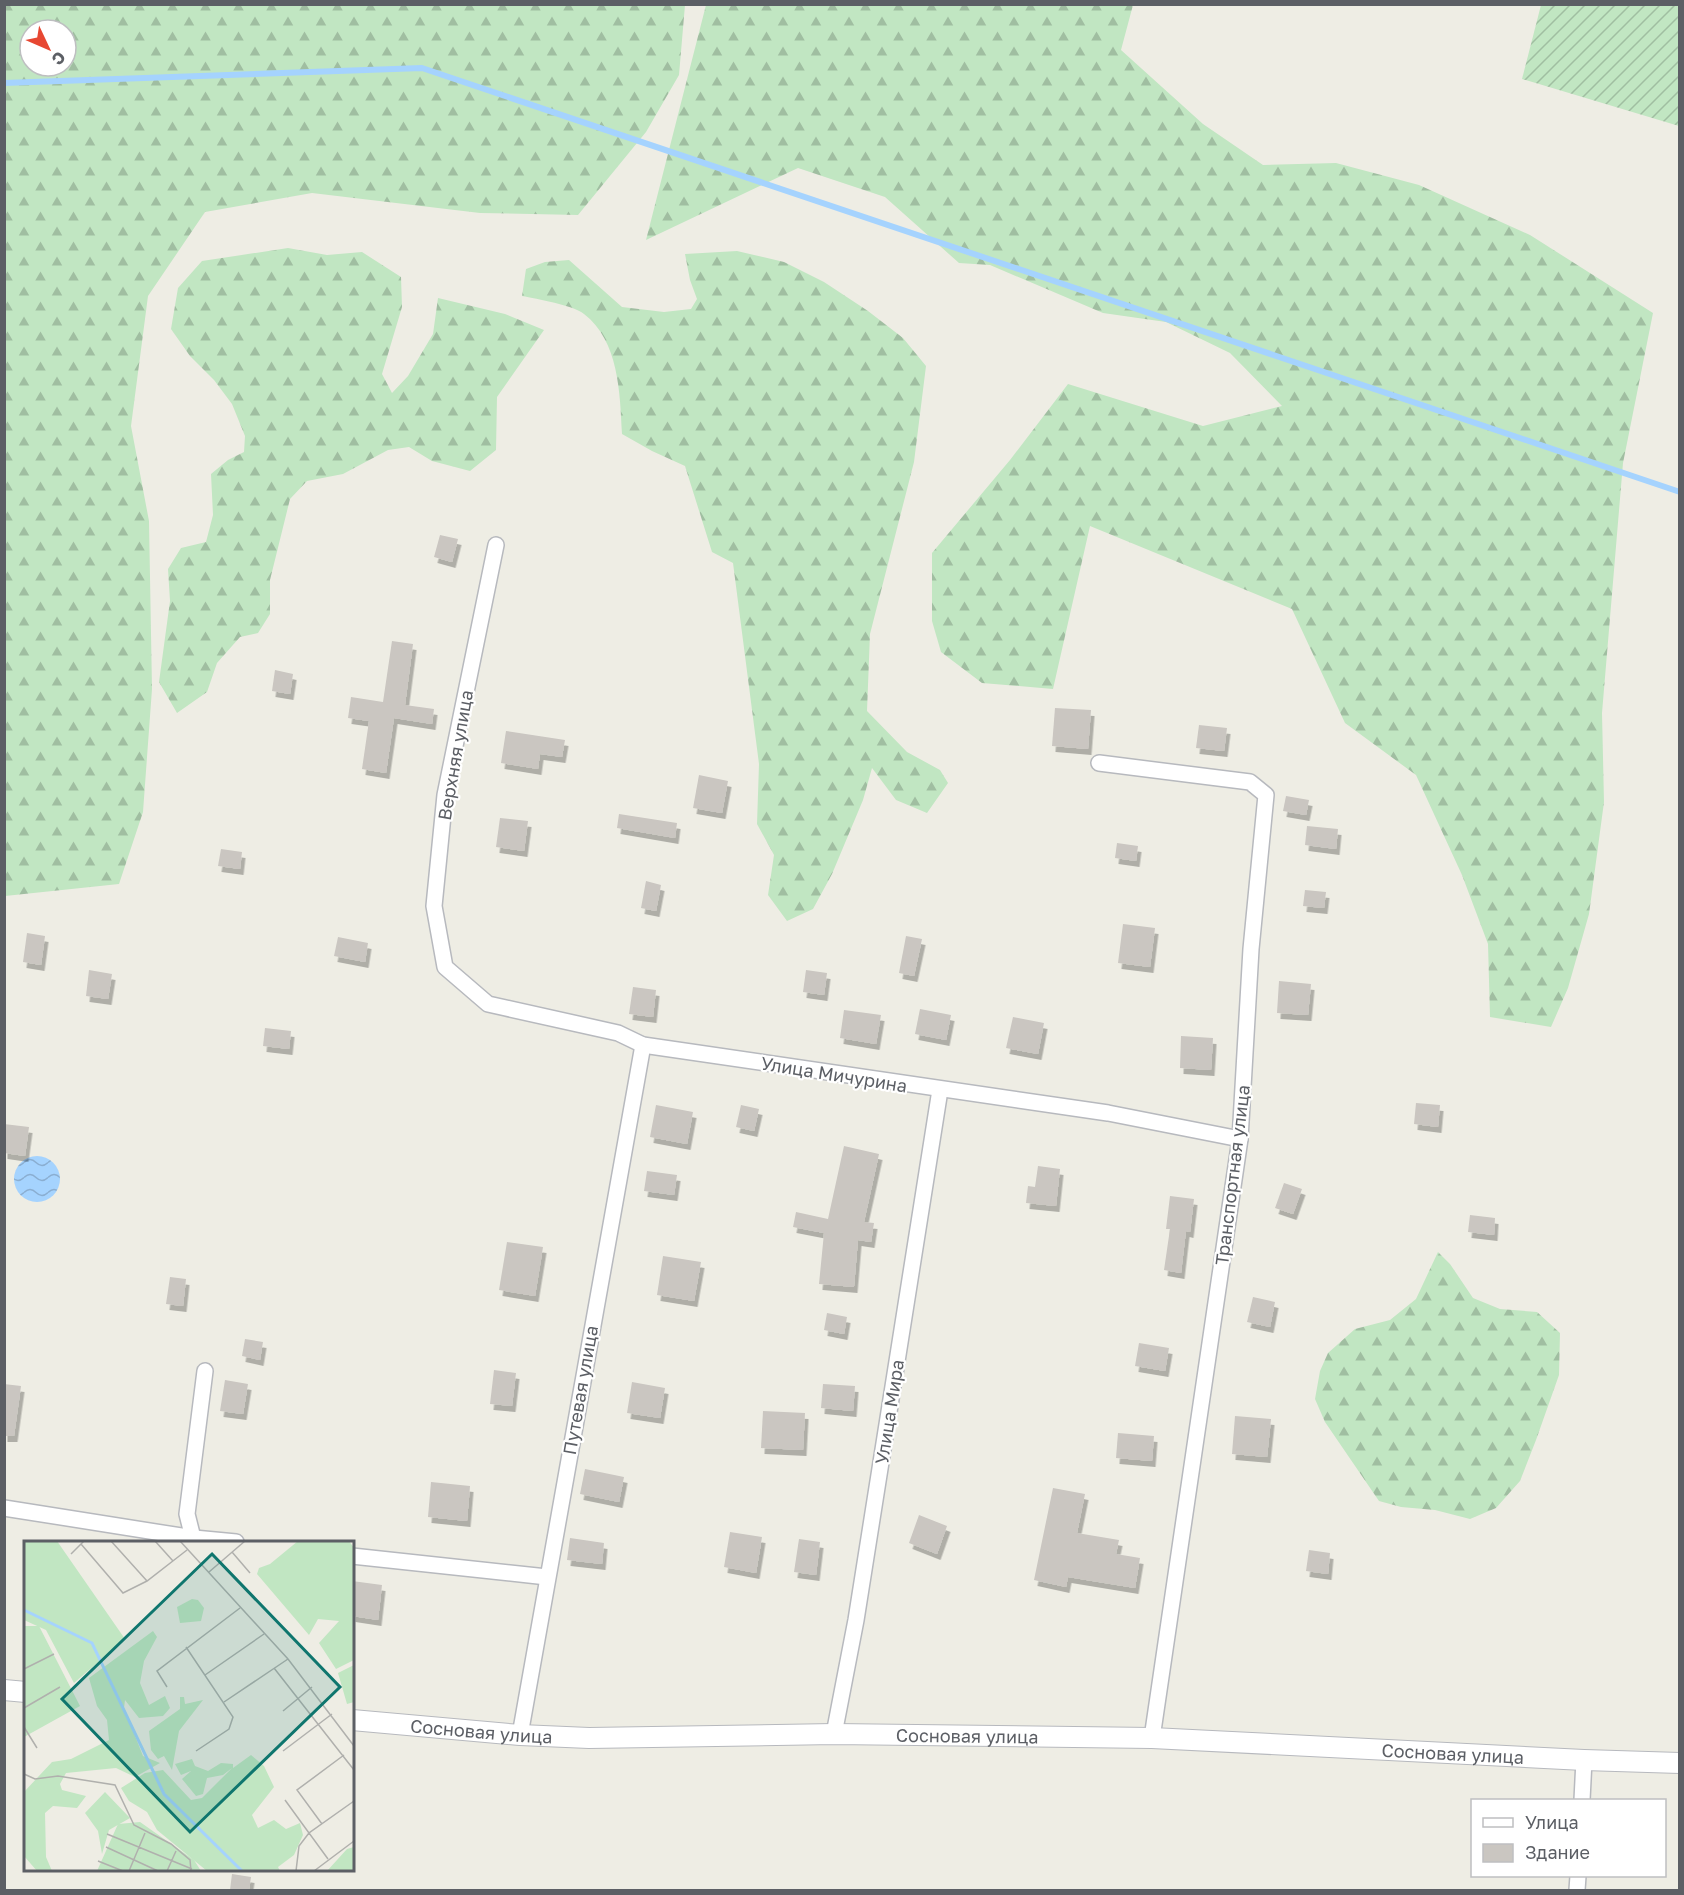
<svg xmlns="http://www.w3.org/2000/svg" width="1684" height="1895" font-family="'Golos Text',sans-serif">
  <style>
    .forest { fill: url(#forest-firs); fill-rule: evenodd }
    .garden { fill: url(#garden-furrows) }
    .water { fill: url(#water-waves) }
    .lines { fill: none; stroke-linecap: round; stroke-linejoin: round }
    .stream { stroke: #a5d3fe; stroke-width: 6 }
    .building { fill: #cac6c1; filter: url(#shadow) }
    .minor-casing { stroke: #b7b9be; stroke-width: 18 }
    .tertiary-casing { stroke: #b7b9be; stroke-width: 22 }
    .minor { stroke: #fff; stroke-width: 15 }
    .tertiary { stroke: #fff; stroke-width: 20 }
    .labels { text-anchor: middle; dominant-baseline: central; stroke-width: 4.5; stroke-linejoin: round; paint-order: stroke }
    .street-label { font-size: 18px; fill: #5c5f65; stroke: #fff }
    .inset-river { fill: none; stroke: #a5d3fe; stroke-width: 3 }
    .inset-road { fill: none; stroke: #b0b0ad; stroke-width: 1.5 }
    .view { fill: #0f766e; fill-opacity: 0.15; stroke: #0f766e; stroke-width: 3 }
    .inset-edge { fill: none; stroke: #5c5f65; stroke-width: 3 }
  </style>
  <defs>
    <pattern id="forest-firs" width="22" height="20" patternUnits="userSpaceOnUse" patternTransform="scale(1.5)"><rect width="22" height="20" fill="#c1e6c2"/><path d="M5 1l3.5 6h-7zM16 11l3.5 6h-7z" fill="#a0bea1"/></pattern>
    <pattern id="garden-furrows" width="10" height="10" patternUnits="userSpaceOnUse" patternTransform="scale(1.5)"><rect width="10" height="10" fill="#c1e6c2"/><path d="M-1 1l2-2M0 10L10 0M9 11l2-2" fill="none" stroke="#a0bea1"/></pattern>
    <pattern id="water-waves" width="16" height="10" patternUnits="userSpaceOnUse" patternTransform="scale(1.5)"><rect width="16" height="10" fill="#a5d3fe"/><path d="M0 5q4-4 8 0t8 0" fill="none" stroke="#8aaed1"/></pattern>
    <filter id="shadow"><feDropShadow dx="3.5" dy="6" stdDeviation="0" flood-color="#0004"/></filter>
  </defs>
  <rect width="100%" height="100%" fill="#eeede4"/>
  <g class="forest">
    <path d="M4,5h681l-6,70 -33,57 -68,83 -98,-2 -168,-20 -107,19 -57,84 -17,130 18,95 3,168 -9,123 -24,72 -114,12zM30,30h36v36h-36z"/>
    <path d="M706,5h427l-12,45 82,74 60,41 73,-2 83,22 111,50 123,78 -30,150 -21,250 2,89 -15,112 -21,74 -17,39 -61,-10 -2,-73 -26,-69 -46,-100 -71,-52 -53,-114 -202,-83 -37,163 -71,-6 -41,-31 -9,-31v-68l78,-93 58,-76 135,42 79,-20 -52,-53 -64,-31 -63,-9 -113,-48 -31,-2 -74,-66 -87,-29 -152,72z"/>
    <path d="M288,248l39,7 35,-3 39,25 1,30 -20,67 10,19 16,-17 25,-42 5,-36 67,16 39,16 -47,67 -1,53 -26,21 -38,-10 -23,-14 -21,3 -45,24 -36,7 -17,18 -20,81v34l-12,19 -18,4 -23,26 -10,29 -30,21 -18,-31 11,-81 -2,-32 13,-21 25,-6 7,-27 -2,-41 17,-14 16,-8 1,-16 -13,-32 -18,-24 -24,-24 -19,-27 7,-41 24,-27z"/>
    <path d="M737,251l47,11 40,20 44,29 35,27 23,28 -12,96 -44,172 -3,77 40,41 33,18 8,13 -21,30 -31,-13 -24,-32 -9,32 -31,74 -19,35 -26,12 -19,-26 6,-40 -17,-31 2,-60 -26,-201 -21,-11 -27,-86 -33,-15 -30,-17c-2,-41 -3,-93 -38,-120 -11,-9 -47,-15 -62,-18l4,-27 19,-7 24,-2 53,47 42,5 27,-3 6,-10 -7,-19 -5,-26z"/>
    <path d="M1438,1252l12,12 23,34 27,11 37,3 23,21 -1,42 -23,65 -16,41 -24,27 -26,11 -35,-9 -34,-3 -22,-6 -54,-79 -10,-23 5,-28 8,-18 27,-24 35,-9 26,-21z"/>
  </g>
  <path class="garden" d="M1541,5h138v121l-157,-47z"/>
  <circle class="water" cx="37" cy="1179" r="23"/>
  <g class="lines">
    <path class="stream" d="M4,83l418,-15 1258,424"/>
  </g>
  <g class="building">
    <path d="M440,535l18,4 -6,23 -18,-5z"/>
    <path d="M392,641l21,3 -8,61 29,4 -2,15 -38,-6 -8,55 -24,-4 7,-48 -21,-3 3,-21 32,5z"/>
    <path d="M275,670l18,4 -3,20 -18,-3z"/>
    <path d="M1055,708l36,2 -3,39 -36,-3z"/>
    <path d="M1199,725l28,3 -3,23 -28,-3z"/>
    <path d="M506,731l59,9 -3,17 -22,-3 -2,15 -37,-6z"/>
    <path d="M699,775l29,6 -6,32 -29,-5z"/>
    <path d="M1286,796l23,4 -3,15 -23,-4z"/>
    <path d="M619,814l58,9 -2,15 -58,-10z"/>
    <path d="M500,818l28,3 -4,30 -28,-4z"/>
    <path d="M1307,826l31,3 -2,20 -31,-4z"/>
    <path d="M1117,843l21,3 -2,15 -21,-3z"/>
    <path d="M221,849l21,3 -2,17 -22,-3z"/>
    <path d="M646,881l15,4 -5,26 -15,-3z"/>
    <path d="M1305,890l21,2 -2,16 -21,-2z"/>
    <path d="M1123,924l32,4 -5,39 -32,-4z"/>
    <path d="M27,933l18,3 -4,29 -18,-3z"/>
    <path d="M906,936l16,3 -8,37 -15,-3z"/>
    <path d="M338,937l30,6 -3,19 -31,-6z"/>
    <path d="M89,970l23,4 -4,25 -22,-3z"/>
    <path d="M806,970l21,3 -3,22 -21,-3z"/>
    <path d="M1279,981l32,3 -3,31 -31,-2z"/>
    <path d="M633,987l23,3 -3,27 -24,-3z"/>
    <path d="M920,1009l31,6 -5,25 -31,-6z"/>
    <path d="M844,1010l37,5 -5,29 -36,-6z"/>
    <path d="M1013,1017l31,6 -6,31 -32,-6z"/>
    <path d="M265,1028l26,3 -2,18 -26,-3z"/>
    <path d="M1181,1036l32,2 -2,32 -31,-2z"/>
    <path d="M1416,1103l24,2 -2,22 -24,-3z"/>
    <path d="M656,1105l37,7 -6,32 -37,-7z"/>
    <path d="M741,1105l18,4 -5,22 -18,-4z"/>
    <path d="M4,1124l25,3 -4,29 -21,-3z"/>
    <path d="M844,1146l35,8 -15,68 10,1 -3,19 -13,-2 -4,47 -35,-3 5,-51 -31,-6 3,-15 32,7z"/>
    <path d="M1038,1166l22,3 -4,37 -30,-3 2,-17 7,1z"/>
    <path d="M647,1171l30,4 -3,20 -30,-4z"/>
    <path d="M1284,1183l18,6 -9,25 -18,-6z"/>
    <path d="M1170,1196l24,3 -4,33 -4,-1 -5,42 -17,-3 6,-41h-4z"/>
    <path d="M1470,1215l25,3 -1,17 -26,-3z"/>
    <path d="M507,1242l36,5 -8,49 -36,-6z"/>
    <path d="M663,1256l38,6 -7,39 -37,-6z"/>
    <path d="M170,1277l16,2 -3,27 -17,-2z"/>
    <path d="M1253,1297l22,5 -5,25 -23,-5z"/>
    <path d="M827,1313l20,4 -3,17 -20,-4z"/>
    <path d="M245,1339l18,3 -3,18 -18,-4z"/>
    <path d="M1139,1343l30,5 -4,23 -30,-5z"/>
    <path d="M494,1370l22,3 -4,33 -22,-2z"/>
    <path d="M225,1380l23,4 -5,30 -23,-3z"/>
    <path d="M632,1382l33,6 -5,30 -33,-5z"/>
    <path d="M4,1384l17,2 -7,50h-10z"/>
    <path d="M823,1384l32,2 -2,25 -32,-3z"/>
    <path d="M763,1411l42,2 -2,37 -42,-2z"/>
    <path d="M1235,1416l36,3 -4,38 -35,-3z"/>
    <path d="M1118,1433l36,3 -2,25 -36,-3z"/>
    <path d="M585,1469l39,8 -5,25 -39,-8z"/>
    <path d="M431,1482l39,4 -3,35 -39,-4z"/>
    <path d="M1053,1488l32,6 -8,39 42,7 -3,14 24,4 -5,30 -67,-11 -2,10 -32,-7z"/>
    <path d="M919,1515l28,11 -10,28 -28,-11z"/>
    <path d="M730,1532l32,5 -6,36 -32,-6z"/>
    <path d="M570,1538l34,5 -2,21 -35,-4z"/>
    <path d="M799,1539l21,3 -4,33 -22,-3z"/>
    <path d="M1309,1550l21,3 -2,21 -22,-3z"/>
    <path d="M352,1581l30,4 -4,35 -26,-4z"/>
    <path d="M232,1874l19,3 -2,13h-19z"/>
  </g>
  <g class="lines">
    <g class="minor-casing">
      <g id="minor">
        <path d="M496,545l-51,250 -11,111 11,61 43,37 130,29 25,12 465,68 132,26"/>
        <path d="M1099,763l151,19 16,13 -15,154 -11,190 -88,599"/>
        <path d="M4,1508l190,30 42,4"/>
        <path d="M194,1542l-7,-28 18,-143"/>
        <path d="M352,1556l195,21"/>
        <path d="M834,1734l22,-114 84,-530"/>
        <path d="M520,1735l123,-690"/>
        <path d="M1582,1800l2,-40"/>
        <path d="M1577,1890l1,-14"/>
      </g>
    </g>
    <g class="tertiary-casing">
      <g id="tertiary">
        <path d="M4,1690l22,2"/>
        <path id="s1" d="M352,1720l168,15 69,3 245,-4 318,4 432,22 96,3"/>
      </g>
    </g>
    <use href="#minor" class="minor"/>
    <use href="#tertiary" class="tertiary"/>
  </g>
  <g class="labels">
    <g class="street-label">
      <text transform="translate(455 755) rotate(-80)">Верхняя улица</text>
      <text transform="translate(834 1074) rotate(9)">Улица Мичурина</text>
      <text transform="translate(1232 1175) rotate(-83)">Транспортная улица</text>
      <text transform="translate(580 1390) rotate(-80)">Путевая улица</text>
      <text transform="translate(889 1412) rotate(-81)">Улица Мира</text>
      <text stroke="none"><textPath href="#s1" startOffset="130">Сосновая улица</textPath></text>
      <text stroke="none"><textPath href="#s1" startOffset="616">Сосновая улица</textPath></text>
      <text stroke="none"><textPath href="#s1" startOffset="1102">Сосновая улица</textPath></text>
    </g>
  </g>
  <g transform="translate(24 1541)">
    <rect width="330" height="330" fill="#eeede4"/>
    <path d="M1,0h32l68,98 -51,44 -28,-53 -22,-10zM274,0h51l5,7v112l-18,9 -17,-26 20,-22 -21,-2 -9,16 -52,-61 2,-6 11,-4zM168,58l6,1 6,8 -3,13 -21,2 -3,-16zM129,90l4,6 -13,24 -4,22 9,22 16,-9 5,12 -7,8 -24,2 -14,-18 -1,8 19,48 17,7 -25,14 -19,-9 -50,5 -6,11 2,6 24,6 -9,12 -24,-2 -8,7 1,44 6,14h-15l-13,-15v-64l28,-30 19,-3 38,-19 -2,-20 -10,-14 -8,-28zM330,124v37l-7,2 -9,-31zM156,156h4l1,7 18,-4 -24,31 -7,39 -8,-14 -6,3 -7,-9 -2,-19 31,-22zM227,214l13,11 10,21 -22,28 6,13 16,-8 12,9 14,-6 3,12 -9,20 -16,12 2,4h-73l-50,-41 -10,-18 -18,-11 -8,-13 24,-15 18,-3 28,30 11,-2 30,-30 -9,7 -16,3 -4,16 -7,2 -14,-17 9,-8 -10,4 -6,-11 17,-5 3,7 13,5 13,-8 12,1v4zM81,251l25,26 -21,12 -7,24 -4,-23 -13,-18zM330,306v24h-27l20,-22z" fill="#c1e6c2"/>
    <path d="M0,85h15l41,80 -56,31zM116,281l54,38 7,11h-104l21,-47z" fill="#c1e6c2"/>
    <path class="inset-river" d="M0,69l68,33 72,151 78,77"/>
    <path class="inset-road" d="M87,0l36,40M131,0l18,20M156,0l108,118 66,87M57,3l42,49 24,-12 40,-31M208,11l18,21M47,13l13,-13M185,31l36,-31M162,106l47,70 -4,12 -33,22M250,127l80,102M0,128l30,-15M181,134l59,-41M143,146l-10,-16 83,-63M200,161l64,-43M0,167l36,-21M259,170l29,-24M0,186l13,21M259,210l49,-37M0,233l11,5 23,-3 57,9 19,40 37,19 19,16 1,11M261,259l24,33 -10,13 -3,25M298,283l-25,-34 47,-35M83,293l85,35M82,306l52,24M304,318l-19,-26 45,-32M74,320l25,10M105,330l16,-38M143,330l9,-20M290,330l40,-30"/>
    <path class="view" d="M188,13l128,133 -150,145 -128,-133z"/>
    <rect width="330" height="330" class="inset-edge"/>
  </g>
  <rect width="1684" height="1895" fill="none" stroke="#5c5f65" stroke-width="12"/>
  <rect x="1471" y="1799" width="195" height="78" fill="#ffffff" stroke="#bebfc1" stroke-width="1.5"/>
  <rect x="1483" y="1818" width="30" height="9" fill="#ffffff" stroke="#bebfc1" stroke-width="1.5"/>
  <text x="1525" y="1829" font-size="18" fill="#5c5f65">Улица</text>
  <rect x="1483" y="1844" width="30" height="18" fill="#cac6c1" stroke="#bebfc1" stroke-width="1.5"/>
  <text x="1525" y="1859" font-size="18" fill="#5c5f65">Здание</text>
  <g transform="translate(48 48) rotate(134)"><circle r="28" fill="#ffffff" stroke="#bebfc1" stroke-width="1.5"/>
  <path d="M0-4.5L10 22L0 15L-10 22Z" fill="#e74732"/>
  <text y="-9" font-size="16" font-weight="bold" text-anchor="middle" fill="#5c5f65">С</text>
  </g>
</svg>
